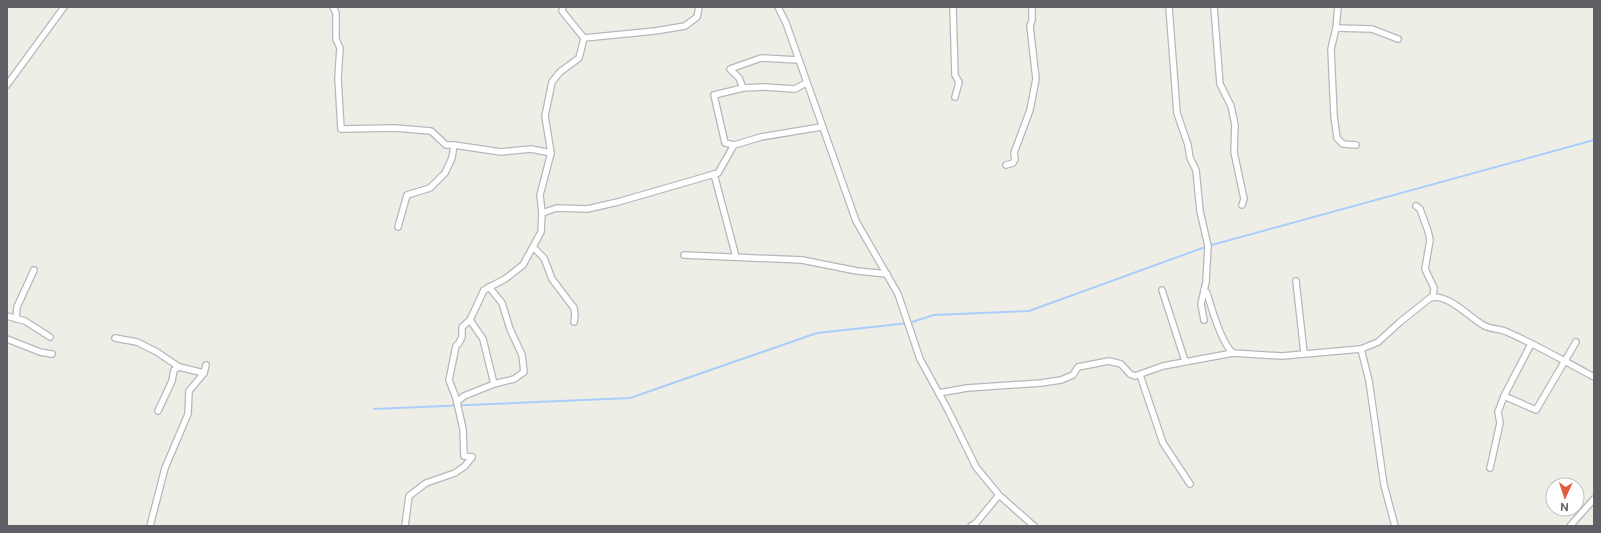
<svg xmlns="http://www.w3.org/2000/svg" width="1601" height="533" font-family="'Public Sans',sans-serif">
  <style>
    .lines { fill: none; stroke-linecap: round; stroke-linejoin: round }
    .stream { stroke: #aacefb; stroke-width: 2 }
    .minor-casing { stroke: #b6b7bc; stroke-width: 8 }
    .minor { stroke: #fff; stroke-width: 5.5 }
  </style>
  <rect width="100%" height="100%" fill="#efeee6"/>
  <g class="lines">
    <path class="stream" d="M374,409l256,-11 187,-65 92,-10 25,-8 95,-4 179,-65 386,-106"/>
    <g class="minor-casing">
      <g id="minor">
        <path d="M333,7l3,6v26l4,9 -2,30 3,51 53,-1 37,3 15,14h8"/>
        <path d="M778,7l8,16 70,198 42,73 22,65 28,51 28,57 23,28 35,31"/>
        <path d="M953,7l2,68 4,7 -4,15"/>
        <path d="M1169,7l8,106 11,32 2,13 6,12 4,41 8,35 -2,36 -5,22 3,16"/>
        <path d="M1214,7l6,77 11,22 4,19 -1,27 10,47 -2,6"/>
        <path d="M1338,7l-2,21 -5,21 3,67 3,22 6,6 13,1"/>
        <path d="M1336,28l36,1 26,10"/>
        <path d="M584,38l71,-7 30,-5 12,-9 2,-10"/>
        <path d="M7,85l57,-78"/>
        <path d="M743,88l-4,-10 -9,-9 31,-11 37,2"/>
        <path d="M734,145l-9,-2 -11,-48 29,-7 21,-1 31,2 11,-6"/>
        <path d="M1006,165l7,-2 2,-4 -1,-6 16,-43 6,-31 -6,-53 2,-6v-13"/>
        <path d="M714,174l22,83"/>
        <path d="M1416,206l4,3 8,22 2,9 -5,29 9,19 -1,9"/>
        <path d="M542,213l15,-5 30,1 31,-7 100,-29 16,-28 27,-8 60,-10"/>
        <path d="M398,227l9,-32 23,-7 15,-15 7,-15 2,-13 47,7 30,-3 20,4"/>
        <path d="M534,248l10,10 8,21 22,29 1,7 -1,7"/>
        <path d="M684,255l118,5 55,11 30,3"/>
        <path d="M1296,281l8,72"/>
        <path d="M489,287l13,16 8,26 12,26 2,17 -10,7 -20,5"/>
        <path d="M1162,290l23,71"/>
        <path d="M1204,290l3,3c4,14 15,51 26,60"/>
        <path d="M7,316l18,5 25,16"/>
        <path d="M16,319l1,-12 17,-37"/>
        <path d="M115,338l22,4 20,10 22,15 25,6"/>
        <path d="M7,339l33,13 12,2"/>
        <path d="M1361,349l8,32 15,104 11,41"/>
        <path d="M1140,375l23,68 27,41"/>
        <path d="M939,393l28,-5 74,-5 20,-3 12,-5 5,-8 31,-6 12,3 9,10 5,2 28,-10 70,-13 49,3 79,-7 17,-7 22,-20 30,-24c18,-5 39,19 53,27 8,5 16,3 24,7 30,13 59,30 87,45"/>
        <path d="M1504,396l32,14 40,-68"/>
        <path d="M457,402l7,-6 30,-12 -11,-45 -13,-19"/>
        <path d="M158,411l14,-30 2,-11 5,-3"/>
        <path d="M472,457l-8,-1 -1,-27 -7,-31 -7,-18 7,-34 3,-3 3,-6v-10l8,-7 14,-30 21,-11 18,-14 18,-33 1,-19 -2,-18 11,-42 -6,-37 7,-34 8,-10 19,-14 5,-20 -22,-27 1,-4"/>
        <path d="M1490,468l10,-45 -2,-11 6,-16 27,-52"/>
        <path d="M150,526l15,-58 23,-54 1,-23 15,-18 2,-8"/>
        <path d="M405,526l4,-30 17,-13 29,-10 10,-7 7,-9"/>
        <path d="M971,526l5,-3 23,-28"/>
        <path d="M1570,526l24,-27"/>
      </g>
    </g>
    <use href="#minor" class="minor"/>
  </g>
  <rect width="1601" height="533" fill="none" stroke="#5e6066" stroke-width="16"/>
  <g transform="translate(1565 497) rotate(183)"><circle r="19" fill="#ffffff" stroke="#bfbfc2"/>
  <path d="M0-3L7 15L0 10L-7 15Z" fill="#e15c3a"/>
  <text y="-6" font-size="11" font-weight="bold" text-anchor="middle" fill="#5e6066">N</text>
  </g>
</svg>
